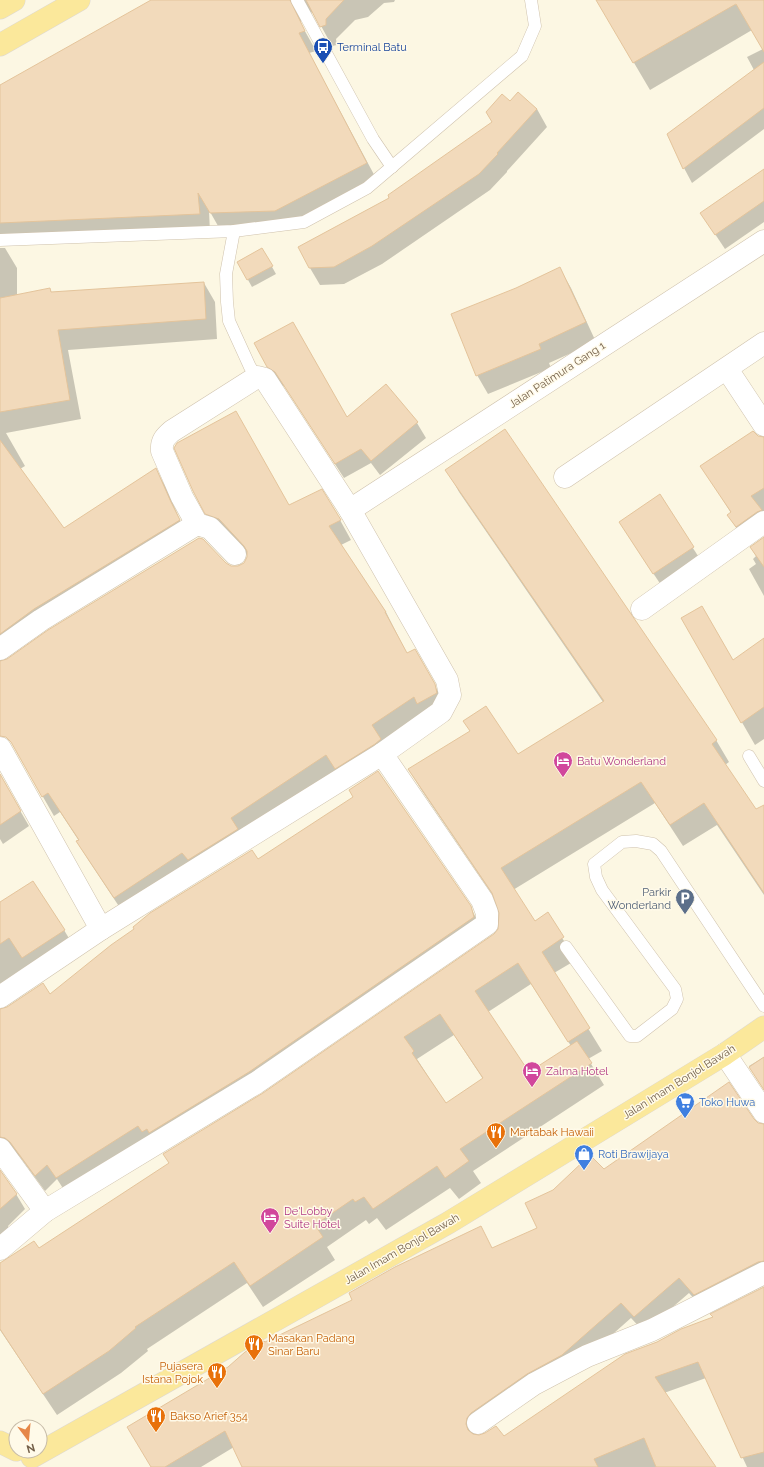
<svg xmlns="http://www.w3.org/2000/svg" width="764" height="1467" font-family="Raleway,sans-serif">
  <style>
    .shadow { fill: #0003; fill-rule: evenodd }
    .building { fill: #f2dabb; stroke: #e4c49b; fill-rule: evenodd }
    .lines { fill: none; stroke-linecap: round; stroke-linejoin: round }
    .service-casing { stroke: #cfc2ad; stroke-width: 13 }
    .minor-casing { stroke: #cfc2ad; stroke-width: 23 }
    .primary-casing { stroke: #ded9d3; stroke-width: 23 }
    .service { stroke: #fff; stroke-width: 12 }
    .minor { stroke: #fff; stroke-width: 22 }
    .primary { stroke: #fbe89b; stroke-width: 22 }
    .labels { text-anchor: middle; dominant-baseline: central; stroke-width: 3; stroke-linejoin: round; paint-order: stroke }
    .transit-label { font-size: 11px; fill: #164399; stroke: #fffae9; text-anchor: start }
    .street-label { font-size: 11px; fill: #746049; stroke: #fffae9 }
    .hotel-label { font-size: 11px; fill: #b23c85; stroke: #fffae9; text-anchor: start }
    .service-label { font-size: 11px; fill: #4e5e75; stroke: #fffae9; text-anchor: end }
    .shop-label { font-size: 11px; fill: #366cbe; stroke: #fffae9; text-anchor: start }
    .food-label { font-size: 11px; fill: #c56008; stroke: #fffae9; text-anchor: start }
  </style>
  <rect width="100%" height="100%" fill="#fcf7e3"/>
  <g class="shadow">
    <path d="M153,0h242l-1,2 -10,1 -16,14 -13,3 -19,19 1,6 -5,1 -18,-33 -6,-1 -7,4v8l15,27 -7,2 69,129 -92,48 -64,3 -13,-23 1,23 -210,10v-157z"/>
    <path d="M597,0h135l3,5 9,-5h20v129l-72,54 -8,-15 70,-98 -7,-13 16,-8 -11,-19 -102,60z"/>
    <path d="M510,102l27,7 10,18 -40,44v1l-17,18 -108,74 -38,20 -24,1 -10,-17 80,-70 104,-75z"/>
    <path d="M764,170v52l-39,27 -24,-36z"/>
    <path d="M0,248h5l12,20v27l33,-5 2,3 152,-10 11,19 2,37 -149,11 13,69 -75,14 19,33 -5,3 44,61 91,-61 12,20 14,34 -135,106 -42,29 -4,5 225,-100 6,4h7l7,-4 3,-7 -17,-17 -13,-6 -12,-20 83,-7 51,14 11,20 -10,5 45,67 21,42 7,-4 32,55 -320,212 -37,-56 -12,-19 2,-1 -19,-29 -6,4 -54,-94z"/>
    <path d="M262,249l14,25 -24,13 -14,-25z"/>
    <path d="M560,269l11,19 25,54 -47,21 2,5 -63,26 -11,-19 39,-86z"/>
    <path d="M268,366l78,52 40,-32 31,37 9,15 -46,37 -9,-12 -27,15 -59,-91 -8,-5z"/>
    <path d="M758,437l6,3v75l-24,20 -11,-20 2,-2 -29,-47z"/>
    <path d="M447,470l269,270 13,22 -4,3 31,46 8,-5v89l-47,-70 -34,21 -28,-43 -142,87 21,32 13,-8 29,46 -22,13 48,78 -14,8 16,26 -131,86 8,12 -22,16 -9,-11 -64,42 -9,-12 -8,6 -3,-4 -39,27 8,13 -72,47 -16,-24 -100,66 1,2 -27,22 -64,42 -57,-85v-66l38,-14 131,-86 95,-70 231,-159 4,-4 1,-18 -4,-13 -74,-109 -13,-21 108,-15 86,-53 -144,-210zM531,984l40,62 -42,27 -41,-61zM454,1035l29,44 -37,25 -29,-45z"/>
    <path d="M659,496l43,66 -39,26 -34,-51z"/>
    <path d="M764,539v57l-15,-27 7,-5 -3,-5 3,-3 -5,-8z"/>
    <path d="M682,618l51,43 31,-22v100l-9,6z"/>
    <path d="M0,776l29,50 -26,18 -3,-5z"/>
    <path d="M258,861l212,45 13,26 -417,261 -9,-14 -12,12 -25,-34 -6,-4 -14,3v-146l50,-15z"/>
    <path d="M0,904l64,26 9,15 -73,59z"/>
    <path d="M764,1057v33l-15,-24z"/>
    <path d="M753,1120l5,4 6,1v155l-60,30 -15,-17 -45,39 -13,-14 -60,53 -91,58 -5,7 28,1 154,-94 56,-25 -1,-3 52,-27v179h-17l-41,-89 -42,15 51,74h-472l-9,-20 -33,20h-50l77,-99 36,-25 90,-43 126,-73 12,22 46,-20 66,-59z"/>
    <path d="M0,1172l16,22 9,15 -17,17 1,3 -9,6z"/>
  </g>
  <g class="building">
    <path d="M151,0h139l15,31 -6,2 68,130 -92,48 -65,2 -12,-20 2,21 -200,9v-138z"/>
    <path d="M306,0h38l-18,19v6l-6,2z"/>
    <path d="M596,0h168v52l-28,-48 -103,59z"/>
    <path d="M764,62v46l-81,61 -16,-35z"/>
    <path d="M518,92l19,17 -40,44 1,1 -19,20 -107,72 -38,21 -25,1 -11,-21 91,-49 -1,-3 104,-73 -6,-10 16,-18 8,7z"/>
    <path d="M764,169v32l-49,34 -15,-22z"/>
    <path d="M262,248l11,18 -26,14 -10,-18z"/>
    <path d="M560,267l26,55 -47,22 2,5 -65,27 -25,-62 65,-26z"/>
    <path d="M204,282l2,37 -148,11 12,70 -70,12v-114l50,-10 1,4z"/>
    <path d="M293,322l54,95 39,-33 32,38 -47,39 -10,-12 -26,15 -60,-92 -8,-5 -13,-24z"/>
    <path d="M236,411l53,94 33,-16 19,31 -12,6 57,86h-1l22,41 8,-4 20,35 2,9 -20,11 -3,-7 -42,28 9,14 -6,5 -40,25 -9,-14 -95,63 7,11 -50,31 -6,-7 -68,45 -38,-57 3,-1 -31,-47 -6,4 -31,-55 -5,-5 -6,-1v-75l7,-2 41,-29 151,-92 4,1 23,24 5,3h7l6,-3 3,-6v-6l-3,-5 -25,-27 -14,-5 -12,-23 -19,-43 3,-5z"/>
    <path d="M505,429l212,311 -5,4 44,65 8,-4v88l-60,-90 -34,22 -29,-43 -140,86 34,53 13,-9 16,25 -22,15 48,76 -22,14 -50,-79 -43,28 54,81 48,-31 15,22 -132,86 9,12 -24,17 -8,-12 -64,43 -9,-12 -9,5 -2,-3 -38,26 8,12 -73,49 -16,-24 -99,65 1,1 -27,23 -66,43 -43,-65v-66l34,-22 5,7 130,-85 -6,-9 100,-61 231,-159 4,-5 1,-16 -7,-20 -84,-124 62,-38 -7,-10 23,-15 32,48 86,-53 -159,-231zM440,1014l43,64 -37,25 -34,-50 2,-2 -10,-14z"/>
    <path d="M753,431l5,5 6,1v51l-13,8 11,14 -5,2 -21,15 -9,-12 4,-3 -31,-46z"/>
    <path d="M0,440l64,88 92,-60 15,34 9,18 -146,89 -34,25z"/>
    <path d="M660,494l34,53 -41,27 -34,-52z"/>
    <path d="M764,537v30l-14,-20z"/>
    <path d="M702,606l31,54 31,-22v69l-23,16 -60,-105z"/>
    <path d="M378,771l93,135 3,11 -225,155 -100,61 -2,-4 -5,3 -4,-6 -82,52 -9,-13 -12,11 -25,-34 -5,-4 -5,-1v-128l7,-2 36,-24 7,11 61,-49 23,-16 -1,-2 17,-14 102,-63 6,9 95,-62 -4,-7z"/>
    <path d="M0,774l21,37 -21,14z"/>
    <path d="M33,881l32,49 -43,28 -13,-20 -9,6v-42z"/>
    <path d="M764,1057v33l-15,-23z"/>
    <path d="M729,1082l25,37 4,4 6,1v137l-6,1 -64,33 -15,-17 -45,39 -13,-14 -59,52 -35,19 -56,39 -4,5 -1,6 2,6 5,4 6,1 6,-2 11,-7 8,10 121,-82 32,-12 24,-13 32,-12 -3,-3 54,-27v165l-23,6 -43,-96 -43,15 61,90h-60l-12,-29 -50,21 4,8h-356l-17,-36 -60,36h-14l-24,-40 101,-60 17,-15 19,-11 1,1 87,-42 -3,-7 46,-26 86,-41 11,22 45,-20 -12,-25 28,-13 37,-35 14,14z"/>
    <path d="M0,1170l17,24 -17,15z"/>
  </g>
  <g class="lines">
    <g class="service-casing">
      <g id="service">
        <path d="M297,0l76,139 19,28"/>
        <path d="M234,231l-8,43 1,28 2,19 21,46 7,10"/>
        <path d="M0,240l234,-9 70,-9 63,-34 155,-132 13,-30 -4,-26"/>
        <path d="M749,756l15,25"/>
        <path d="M566,947l64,89h7l35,-27 5,-10 -2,-10 -73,-99 -6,-13 -2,-13 28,-22 14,-1 17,3 8,7 103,155"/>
      </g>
    </g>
    <g class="minor-casing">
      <g id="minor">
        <path d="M727,369l37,56"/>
        <path d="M565,477l199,-134"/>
        <path d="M350,510l414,-269"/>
        <path d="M642,609l122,-87"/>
        <path d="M0,649l41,-29 156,-96 13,4 25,26"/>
        <path d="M0,748l101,181"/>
        <path d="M0,997l101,-68 281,-175 59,-42 9,-17 -3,-15 -97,-170 -85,-131 -8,-2 -85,54c-7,6 -11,10 -10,20l20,46 15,27"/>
        <path d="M725,1054l39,58"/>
        <path d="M0,1149l45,62"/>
        <path d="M0,1249l45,-38 211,-128 231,-159v-11l-5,-13 -100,-146"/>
        <path d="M478,1423l56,-39 53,-28 65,-26 112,-57"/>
      </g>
    </g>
    <g class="primary-casing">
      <g id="primary">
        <path d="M0,8l14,-8"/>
        <path d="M0,45l79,-45"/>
        <path d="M0,1442l16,8"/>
        <path d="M32,1457l416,-234 277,-169 39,-27"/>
      </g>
    </g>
    <use href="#service" class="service"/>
    <use href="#minor" class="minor"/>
    <use href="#primary" class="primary"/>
  </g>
  <defs>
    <g id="bus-pin" transform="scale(1)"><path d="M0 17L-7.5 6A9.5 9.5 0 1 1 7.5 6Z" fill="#1a4fb4" stroke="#fffae9"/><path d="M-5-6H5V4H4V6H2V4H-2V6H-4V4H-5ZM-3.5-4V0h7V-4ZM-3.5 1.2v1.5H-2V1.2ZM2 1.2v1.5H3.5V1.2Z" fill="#fff"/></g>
    <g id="hotel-pin" transform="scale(1)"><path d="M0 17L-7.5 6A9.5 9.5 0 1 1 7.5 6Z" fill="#d1479c" stroke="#fffae9"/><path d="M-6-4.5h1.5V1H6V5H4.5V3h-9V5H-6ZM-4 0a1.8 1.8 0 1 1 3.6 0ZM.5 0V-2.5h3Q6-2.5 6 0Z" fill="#fff"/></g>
    <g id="parking-pin" transform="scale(1)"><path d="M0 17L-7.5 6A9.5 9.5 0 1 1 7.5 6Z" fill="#5c6f8a" stroke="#fffae9"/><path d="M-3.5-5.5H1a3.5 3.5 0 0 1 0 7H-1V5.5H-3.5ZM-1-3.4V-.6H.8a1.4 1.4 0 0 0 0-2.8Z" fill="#fff"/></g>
    <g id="supermarket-pin" transform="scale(1)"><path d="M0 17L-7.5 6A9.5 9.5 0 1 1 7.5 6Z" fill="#3f7fe0" stroke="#fffae9"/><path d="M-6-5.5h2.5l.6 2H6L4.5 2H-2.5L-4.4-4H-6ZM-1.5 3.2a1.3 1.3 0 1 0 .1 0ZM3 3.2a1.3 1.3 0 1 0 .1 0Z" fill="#fff"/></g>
    <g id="restaurant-pin" transform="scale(1)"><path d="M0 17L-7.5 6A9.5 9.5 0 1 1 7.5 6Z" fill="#e8710a" stroke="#fffae9"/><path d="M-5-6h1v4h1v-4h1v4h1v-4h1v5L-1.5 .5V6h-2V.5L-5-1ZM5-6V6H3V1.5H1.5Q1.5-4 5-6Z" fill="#fff"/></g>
    <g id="shop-pin" transform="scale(1)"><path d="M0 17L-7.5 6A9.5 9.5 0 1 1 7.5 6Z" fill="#3f7fe0" stroke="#fffae9"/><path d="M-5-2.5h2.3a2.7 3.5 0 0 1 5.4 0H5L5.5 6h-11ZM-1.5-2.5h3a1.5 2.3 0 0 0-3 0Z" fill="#fff"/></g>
  </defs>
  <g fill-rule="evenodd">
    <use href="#bus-pin" x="323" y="47"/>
    <use href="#hotel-pin" x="563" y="761"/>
    <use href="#parking-pin" x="685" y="898"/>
    <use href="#hotel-pin" x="532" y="1071"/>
    <use href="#supermarket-pin" x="685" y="1102"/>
    <use href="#restaurant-pin" x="496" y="1132"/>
    <use href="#shop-pin" x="584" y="1154"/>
    <use href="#hotel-pin" x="270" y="1217"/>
    <use href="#restaurant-pin" x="254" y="1344"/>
    <use href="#restaurant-pin" x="217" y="1372"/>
    <use href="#restaurant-pin" x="156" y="1416"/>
  </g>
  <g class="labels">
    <g class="transit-label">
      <text x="337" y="47">Terminal Batu</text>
    </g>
    <g class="street-label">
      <text transform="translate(557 375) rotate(-33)">Jalan Patimura Gang 1</text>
      <text transform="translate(679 1082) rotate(-32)">Jalan Imam Bonjol Bawah</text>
      <text transform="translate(402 1249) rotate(-30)">Jalan Imam Bonjol Bawah</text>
    </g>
    <g class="hotel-label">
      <text x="577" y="761">Batu Wonderland</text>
      <text x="546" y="1071">Zalma Hotel</text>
      <text x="284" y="1211">De'Lobby<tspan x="284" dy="13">Suite Hotel</tspan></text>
    </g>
    <g class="service-label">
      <text x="671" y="892">Parkir<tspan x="671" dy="13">Wonderland</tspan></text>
    </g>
    <g class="shop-label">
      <text x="699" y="1102">Toko Huwa</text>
      <text x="598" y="1154">Roti Brawijaya</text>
    </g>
    <g class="food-label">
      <text x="510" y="1132">Martabak Hawaii</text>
      <text x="268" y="1338">Masakan Padang<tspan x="268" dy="13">Sinar Baru</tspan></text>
      <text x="203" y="1366" text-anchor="end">Pujasera<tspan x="203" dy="13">Istana Pojok</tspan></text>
      <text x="170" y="1416">Bakso Arief 354</text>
    </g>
  </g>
  <g transform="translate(28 1439) rotate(164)"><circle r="19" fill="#fffae9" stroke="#c7bca9"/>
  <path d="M0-3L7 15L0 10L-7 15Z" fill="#e68748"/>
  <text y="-6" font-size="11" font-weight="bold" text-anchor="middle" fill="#746049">N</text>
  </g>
</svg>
